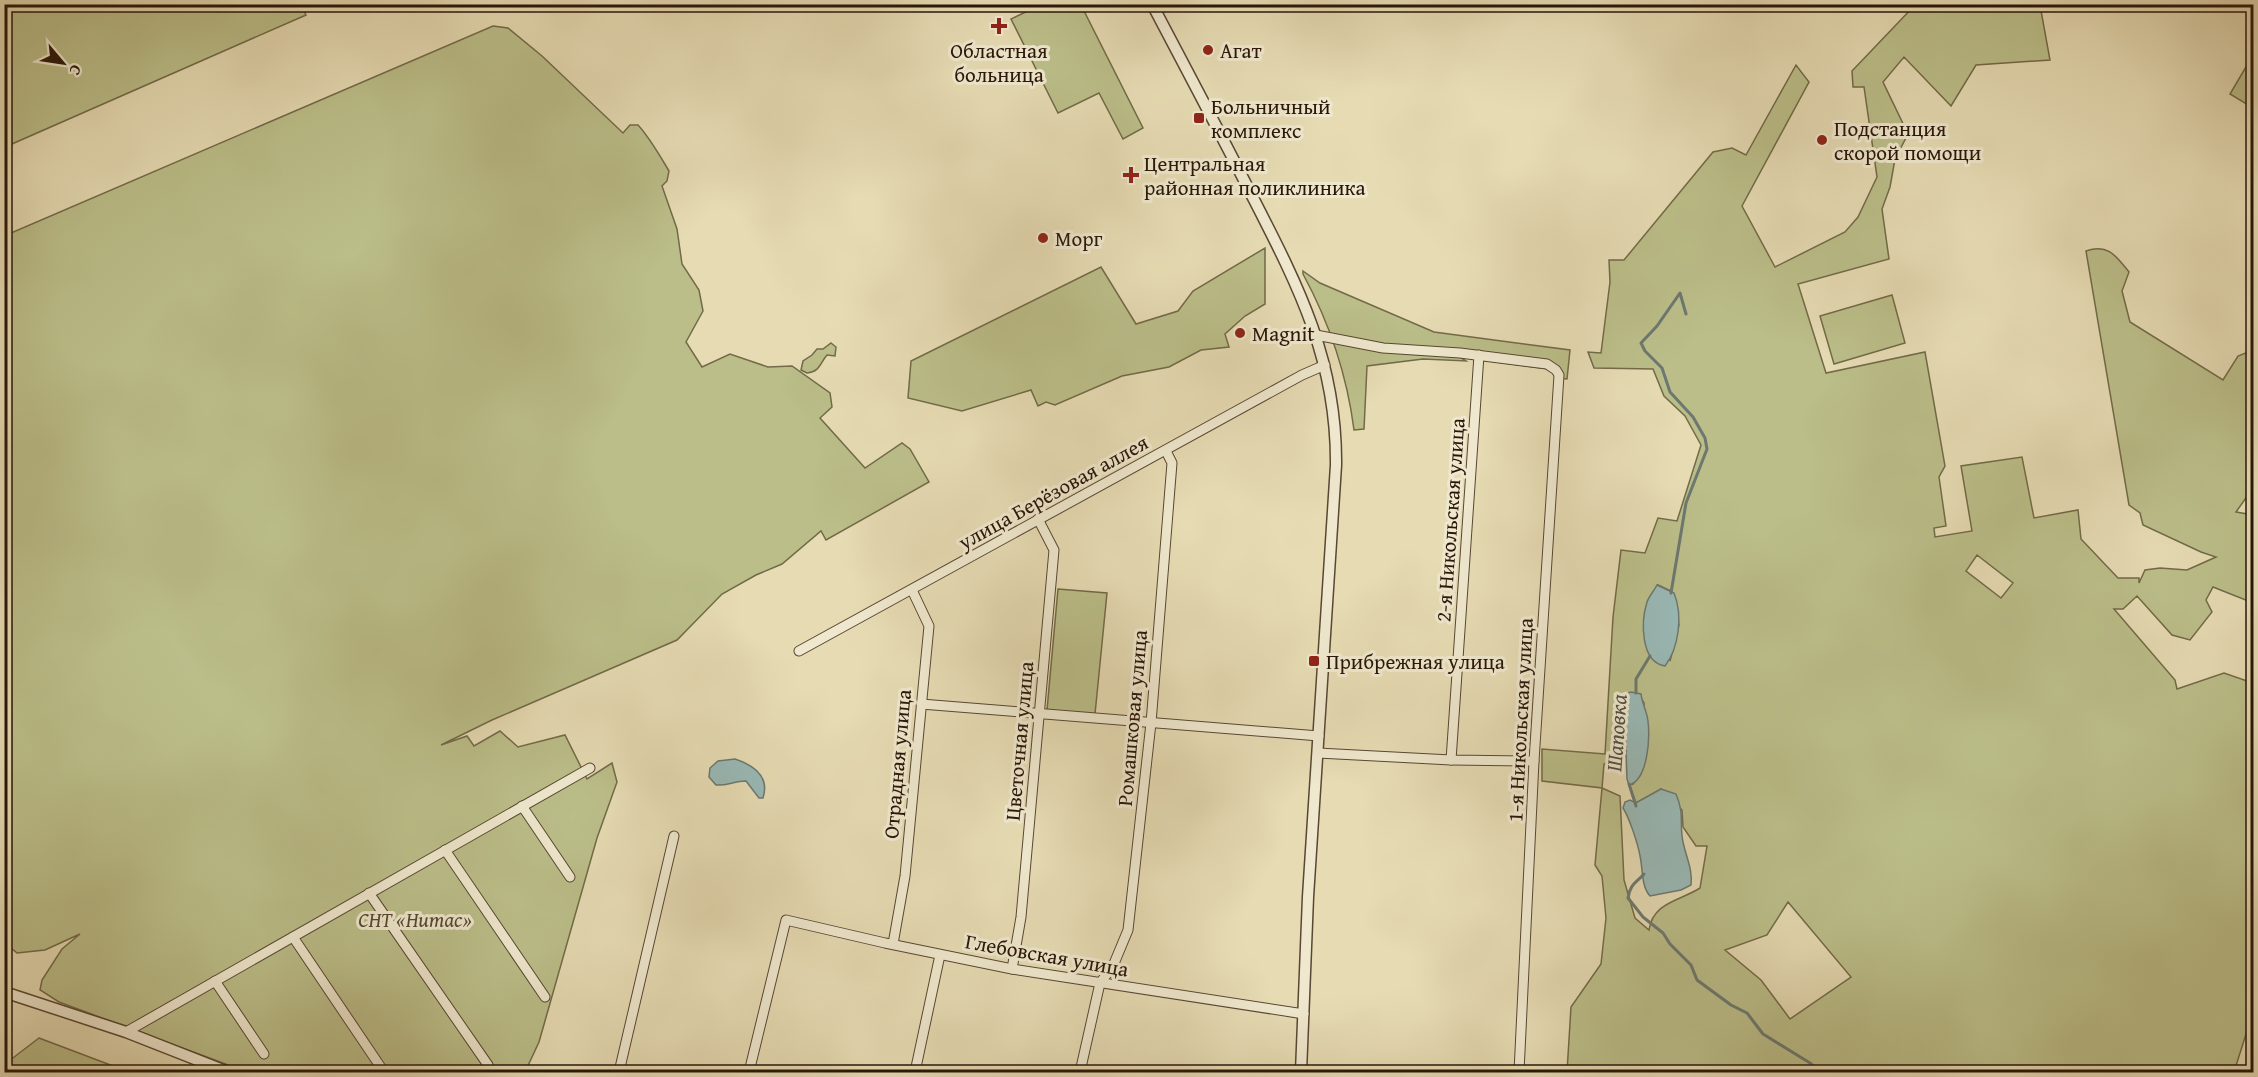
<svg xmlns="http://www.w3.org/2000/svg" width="2258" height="1077" font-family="'Gentium Book Plus',serif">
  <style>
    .green { fill: #bbbe89; stroke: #726a48; stroke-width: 1.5; fill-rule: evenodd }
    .water { fill: #99b9b6; stroke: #6c7870; stroke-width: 1.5 }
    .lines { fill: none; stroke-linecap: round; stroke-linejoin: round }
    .stream { stroke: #6c7870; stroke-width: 3 }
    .minor-casing { stroke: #584733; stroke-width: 11 }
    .tertiary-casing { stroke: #584733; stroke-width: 13 }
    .minor { stroke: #efe8ce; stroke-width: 9 }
    .tertiary { stroke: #efe8ce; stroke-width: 10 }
    .poi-dot { fill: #8f2418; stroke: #efe8ce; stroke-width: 2 }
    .labels { text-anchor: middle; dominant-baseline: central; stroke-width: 6; stroke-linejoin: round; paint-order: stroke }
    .poi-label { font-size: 21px; fill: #291608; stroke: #efe8ce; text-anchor: start }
    .street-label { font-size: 21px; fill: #291608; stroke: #efe8ce }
    .park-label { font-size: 21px; font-style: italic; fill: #55482f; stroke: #efe8ce }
    .water-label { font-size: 22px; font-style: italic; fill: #504f45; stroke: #efe8ce }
  </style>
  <rect width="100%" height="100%" fill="#e6dbb3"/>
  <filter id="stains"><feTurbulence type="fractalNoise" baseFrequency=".00333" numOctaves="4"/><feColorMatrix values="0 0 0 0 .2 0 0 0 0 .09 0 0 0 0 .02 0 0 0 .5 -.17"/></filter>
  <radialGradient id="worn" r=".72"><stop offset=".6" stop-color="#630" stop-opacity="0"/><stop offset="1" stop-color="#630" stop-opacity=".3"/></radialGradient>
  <g class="green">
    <path d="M301,4l5,11 -301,132v-142z"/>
    <path d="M1040,5h41l62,123 -20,11 -24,-46 -41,20 -47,-94z"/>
    <path d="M1915,5h125l10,55 -74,5 -25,41 -47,-49 -21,25 25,52 -13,25 -5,28 -8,22 7,50 -91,25 28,89 99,-21 20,114 -6,11 7,49 -12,2 1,9 37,-6 -11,-65 61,-9 12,61 44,-8 3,29 37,39h21v5l6,-13 15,-2 27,2 29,-13 -15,-5 -58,-27 -3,-12 -11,-8 -43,-254c22,-8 30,5 43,21l-7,19 8,31 93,58 15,-24 15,-6v138l-17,24 17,3v88l-40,-16 -7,13 6,12 -22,28 -18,-5 -35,-39 -14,13h-9l61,71 2,9 47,-16 29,10 1,326 -20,63h-667l4,-65 30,-43 5,-46 -4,-42 -7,-11 7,-77 -60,-7v-32l63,5 8,-137 8,-67 24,3 13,-35 19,3 24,-76 -16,-29 -21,-20 -11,-27 -59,-1 -6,-16 13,1 9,-71 -1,-22h15l89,-108 19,-4 14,7 50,-90 13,17 -67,124 33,61 70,-35 13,-15 19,-40 -13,-90h-11l-1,-16zM1977,555l36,28 -12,15 -35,-27zM1658,585l13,6 8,34 -9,36zM1641,698l3,5 -3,71 -8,10 -4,1 7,18 25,-14 21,21 1,17 13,19h11l-7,42c-20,13 -47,14 -51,42l-14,-12 -11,-38 -4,-84 -18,-8 2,-24 22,-7v-41zM1788,902l63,75 -61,42 -29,-39 -36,-30 42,-15z"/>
    <path d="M493,26l15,2 34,28 81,77 7,-8h8c12,13 22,31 31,46l-2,10 -5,5 15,43 5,35 17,26 4,21 -17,31 16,25 28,-13 38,13 24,-1 38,27 2,14 -12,11 45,50 37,-25 8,6 19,33 -103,58 -5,-9 -39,33 -26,11 -34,19 -45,46 -185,80 -51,25 26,-9 7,10 26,-15 18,16 47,-12 22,44 25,-16 5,19 -20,56 -58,204 -14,30h-278l-188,-70 -19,-12 2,-10 20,-31 18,-15 -35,16 -28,3 -12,-10 -1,-707z"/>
    <path d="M2253,55v53l-23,-14z"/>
    <path d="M1265,248v56l-20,12 -20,18 4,13 -28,3 -32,17 -47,9 -67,29 -9,-3 -8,4 -7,-16 -69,21 -54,-13 3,-37 190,-94 35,57 42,-13 15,-20z"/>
    <path d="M1303,271l17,12 114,49 136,18 -3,29 -8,-1 -3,-8 -96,-13 6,4 -43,-2 -56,7 -3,63 -10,1c-7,-55 -25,-108 -51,-156z"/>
    <path d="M1892,295l13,48 -71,21 -14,-48z"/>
    <path d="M831,343l5,4 -1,9 -8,-1c-7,8 -7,17 -20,18l-6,-3 2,-9 9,-6 5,-6h6z"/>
    <path d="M1058,589l49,4 -12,121 -48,-4z"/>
    <path d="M39,1038l90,34h-124v-8z"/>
  </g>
  <g class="water">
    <path d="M1657,585l17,8c9,22 5,55 -9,73 -25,-4 -24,-45 -18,-64 2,-6 7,-11 10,-17z"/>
    <path d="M1631,692l10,2c1,9 6,18 7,27 2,17 0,59 -19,64l-2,-6 -3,-81 1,-4z"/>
    <path d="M735,759c18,6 35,17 28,39h-4l-13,-17c-12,0 -19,5 -30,4l-7,-8 1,-9 8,-7z"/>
    <path d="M1661,789l15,5c9,21 3,30 7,48 3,15 10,28 8,43l-10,5 -31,6c-9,-10 -7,-27 -10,-40 -2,-12 -11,-39 -17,-48l2,-6 5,-2 6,3z"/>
  </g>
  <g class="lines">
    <g class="stream">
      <path d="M1671,593l15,-90 21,-54 -2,-11 -12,-21 -23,-25 -8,-24 -17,-17 -4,-8 16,-17 23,-33 6,21"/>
      <path d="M1636,693v-14l14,-23"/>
      <path d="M1629,784l7,22"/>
      <path d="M1644,874c-8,9 -14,10 -16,24l15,19 20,16 7,11 21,21 6,15 34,25 16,8 16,21 47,29 11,9"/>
    </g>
    <g class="minor-casing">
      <g id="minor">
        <path d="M1316,335l67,13 77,5 87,11 9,6 3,5 -25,386 -15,311"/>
        <path d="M799,651l503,-276 23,-10"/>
        <path d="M921,704l398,32"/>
        <path d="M1318,753l133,7 83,1"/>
        <path d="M1451,760l28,-405"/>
        <path d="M522,806l48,71"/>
        <path d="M445,850l100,147"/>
        <path d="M369,893l119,172 2,7"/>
        <path d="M293,937l91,135"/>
        <path d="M893,944l12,-68 24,-250 -17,-36"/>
        <path d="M1012,969l9,-52 33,-367 -16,-31"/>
        <path d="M215,981l49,73"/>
        <path d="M126,1032l464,-264"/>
        <path d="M619,1072l55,-236"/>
        <path d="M749,1072l37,-152 99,23 127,26 292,45"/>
        <path d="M915,1072l25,-117"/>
        <path d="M1080,1072l20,-89 13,-17 15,-36 23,-207 21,-260 -6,-12"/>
      </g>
    </g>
    <g class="tertiary-casing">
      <g id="tertiary">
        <path d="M1152,4c32,61 64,121 95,182 48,94 90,170 89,279l-28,432 -7,175"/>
        <path d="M4,992l122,40 102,40"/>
      </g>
    </g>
    <use href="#minor" class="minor"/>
    <use href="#tertiary" class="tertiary"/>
  </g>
  <g class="poi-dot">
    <path d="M996 17h6v6h6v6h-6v6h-6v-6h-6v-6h6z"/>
    <circle cx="1208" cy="50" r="6"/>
    <rect x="1193" y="112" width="12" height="12" rx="3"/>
    <circle cx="1822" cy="140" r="6"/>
    <path d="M1128 166h6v6h6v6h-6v6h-6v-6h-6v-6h6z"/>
    <circle cx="1043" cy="238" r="6"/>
    <circle cx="1240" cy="333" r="6"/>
    <rect x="1308" y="655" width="12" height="12" rx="3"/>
  </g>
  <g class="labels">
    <g class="poi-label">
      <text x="999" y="50" text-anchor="middle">Областная<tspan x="999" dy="24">больница</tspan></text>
      <text x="1220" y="50">Агат</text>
      <text x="1211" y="106">Больничный<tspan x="1211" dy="24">комплекс</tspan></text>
      <text x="1834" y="128">Подстанция<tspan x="1834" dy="24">скорой помощи</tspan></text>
      <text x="1144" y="163">Центральная<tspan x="1144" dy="24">районная поликлиника</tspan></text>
      <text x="1055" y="238">Морг</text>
      <text x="1252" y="333">Magnit</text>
      <text x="1326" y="661">Прибрежная улица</text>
    </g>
    <g class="street-label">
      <text transform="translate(1053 492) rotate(-29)">улица Берёзовая аллея</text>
      <text transform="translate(1450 520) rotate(-86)">2-я Никольская улица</text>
      <text transform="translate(1132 718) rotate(-85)">Ромашковая улица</text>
      <text transform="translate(1520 720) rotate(-87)">1-я Никольская улица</text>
      <text transform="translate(1019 741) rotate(-85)">Цветочная улица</text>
      <text transform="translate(897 764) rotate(-85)">Отрадная улица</text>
      <text transform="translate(1047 955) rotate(10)">Глебовская улица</text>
    </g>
    <g class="park-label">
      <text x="415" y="919">СНТ «Нитас»</text>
    </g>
    <g class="water-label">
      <text transform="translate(1616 733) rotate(-86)">Шаповка</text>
    </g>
  </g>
  <rect width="2258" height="1077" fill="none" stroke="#e6dbb3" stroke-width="24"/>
  <rect x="6" y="6" width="2246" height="1065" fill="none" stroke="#291608" stroke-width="3"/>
  <rect x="12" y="12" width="2234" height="1053" fill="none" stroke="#291608" stroke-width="1.5"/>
  <g transform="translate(63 63) rotate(119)" stroke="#efe8ce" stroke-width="4.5" paint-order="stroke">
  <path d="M0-4.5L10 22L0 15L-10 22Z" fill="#291608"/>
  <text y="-9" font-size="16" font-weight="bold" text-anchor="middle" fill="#291608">С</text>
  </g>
  <rect width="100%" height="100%" filter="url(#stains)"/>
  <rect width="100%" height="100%" fill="url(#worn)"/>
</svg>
